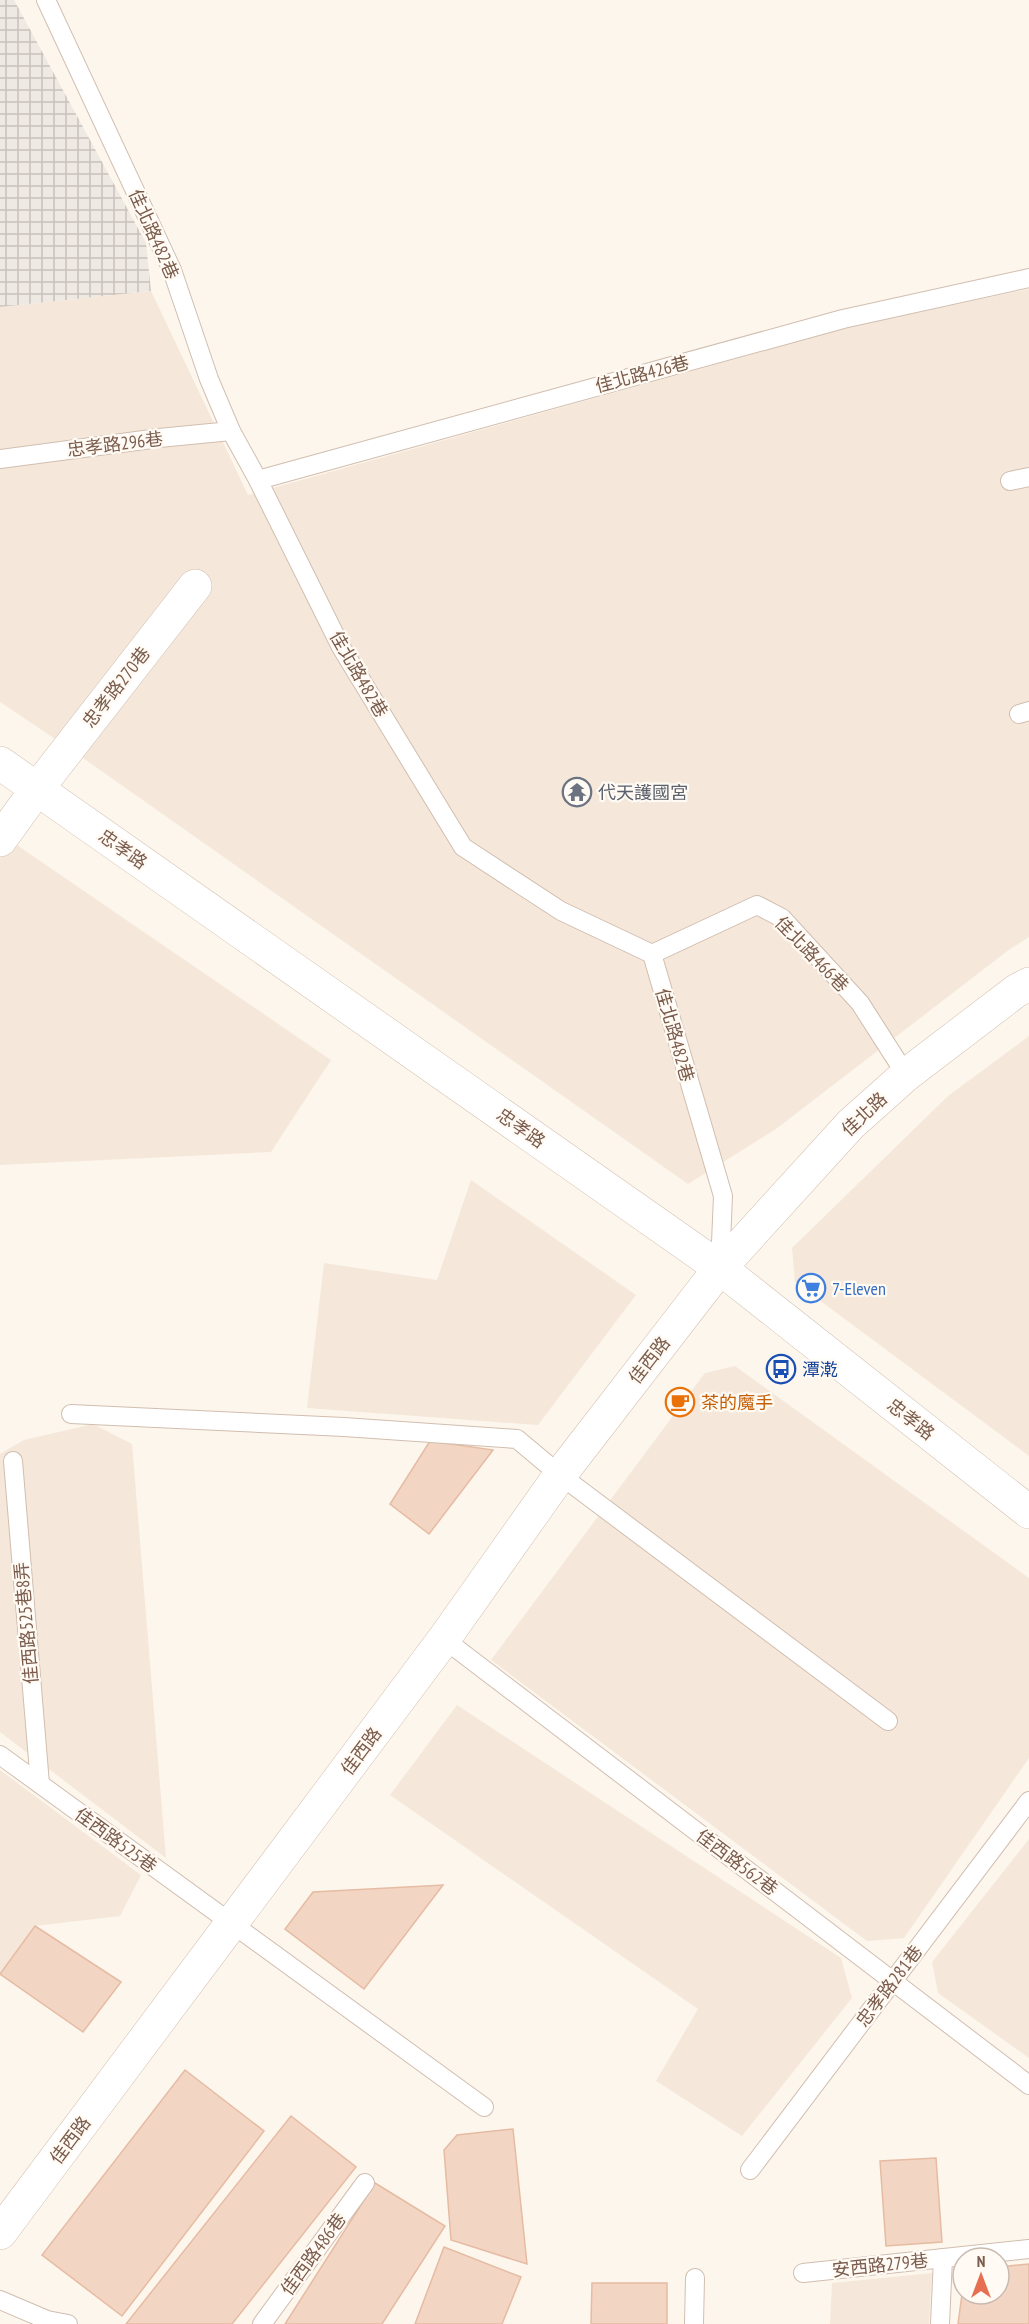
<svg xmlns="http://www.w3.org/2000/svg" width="1029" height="2324" font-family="'PT Sans Narrow','Noto Sans TC',sans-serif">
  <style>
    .residential { fill: #f5e8da }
    .industrial { fill: url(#industrial-grid) }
    .building { fill: #f3d5c3; stroke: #e6bba3; stroke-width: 1.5 }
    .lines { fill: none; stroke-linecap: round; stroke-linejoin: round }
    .lane-casing { stroke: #d1beb0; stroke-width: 20 }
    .street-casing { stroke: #d1beb0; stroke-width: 34 }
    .secondary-casing { stroke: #d6c0b0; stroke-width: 34 }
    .lane { stroke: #fff; stroke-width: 18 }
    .street { stroke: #fff; stroke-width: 33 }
    .secondary { stroke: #fff; stroke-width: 33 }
    .labels { text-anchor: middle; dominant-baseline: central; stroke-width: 4.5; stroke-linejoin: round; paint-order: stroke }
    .street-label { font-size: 18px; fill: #7a5c4d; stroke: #fffaf3 }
    .worship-label { font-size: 18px; fill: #5b616d; stroke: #fffaf3; text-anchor: start }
    .shop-label { font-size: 18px; fill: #366cbe; stroke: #fffaf3; text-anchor: start }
    .transit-label { font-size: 18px; fill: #164399; stroke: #fffaf3; text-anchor: start }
    .food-label { font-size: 18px; fill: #c56008; stroke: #fffaf3; text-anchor: start }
  </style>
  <defs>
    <pattern id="industrial-grid" width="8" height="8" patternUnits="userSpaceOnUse" patternTransform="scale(1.5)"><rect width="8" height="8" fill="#efe9e4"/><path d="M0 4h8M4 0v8" fill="none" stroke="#c7c0bb"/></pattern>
  </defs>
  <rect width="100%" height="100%" fill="#fdf6ec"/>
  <g class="residential">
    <path d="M1029,289v648l-19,12 -234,180 -88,55 -615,-433 -73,-49v-395l151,-16 97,204 597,-167z"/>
    <path d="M11,841l320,219 -60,92 -271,13v-310z"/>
    <path d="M1029,1036v420l-234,-174 -3,-34 156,-152z"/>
    <path d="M471,1180l165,115 -98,130 -231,-17 17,-145 113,17z"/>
    <path d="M735,1366l294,212v180l-125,180 -37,3 -376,-281 214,-287z"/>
    <path d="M93,1424l39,20 34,414 -166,-126v-278l24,-14z"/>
    <path d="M457,1705l384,253 11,40 -110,138 -86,-55 42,-72 -308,-214z"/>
    <path d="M0,1770l141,105 -21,41 -85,10 -35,47z"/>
    <path d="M1029,1839v219l-91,-65 -6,-31z"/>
    <path d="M932,2273l-3,51h-99l2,-41z"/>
  </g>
  <path class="industrial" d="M0,0h14l132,243 5,48 -151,16z"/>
  <g class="building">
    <path d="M430,1441l63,9 -64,84 -39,-30z"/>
    <path d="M443,1885l-79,104 -79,-60 28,-37z"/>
    <path d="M35,1926l86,56 -38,50 -83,-58z"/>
    <path d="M185,2070l79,61 -142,185 -80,-61z"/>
    <path d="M291,2116l65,51 -124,157h-106z"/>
    <path d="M513,2129l14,135 -76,-24 -7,-90 13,-15z"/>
    <path d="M936,2158l6,84 -56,4 -6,-85z"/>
    <path d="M375,2183l70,43 -63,98h-97z"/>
    <path d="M444,2247l77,30 -19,47h-87z"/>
    <path d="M1029,2264v60h-71l5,-37v7h36v-27z"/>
    <path d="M592,2283h75v41h-76z"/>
  </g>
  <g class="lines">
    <g class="lane-casing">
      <g id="lane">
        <path d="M46,0l126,270 37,109 22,52 27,49 83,167 122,200 98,64 91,43 71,242 -3,70"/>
        <path d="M0,459l159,-21 72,-7"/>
        <path d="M258,480l585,-161 186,-41"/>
        <path d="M1010,481l19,-4"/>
        <path d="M1019,714l10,-3"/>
        <path d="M652,954l105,-49 25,13 78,85 46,72"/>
        <path d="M71,1414l273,13 173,12 43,36 328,246"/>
        <path d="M13,1461l27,323"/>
        <path d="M444,1639l585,446"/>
        <path d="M0,1755l484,352"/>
        <path d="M750,2170l279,-369"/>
        <path d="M803,2273l226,-24"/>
        <path d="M0,2300l47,20 21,4"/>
        <path d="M262,2324l103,-141"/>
        <path d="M694,2324l1,-46"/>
        <path d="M940,2324l3,-66"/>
      </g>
    </g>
    <g class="street-casing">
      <g id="street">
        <path d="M0,840l37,-51 158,-203"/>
        <path d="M720,1268l309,244"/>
      </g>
    </g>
    <g class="secondary-casing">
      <g id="secondary">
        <path d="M0,763l720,505"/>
        <path d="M0,2233l444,-594 116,-164 160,-207 131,-144 55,-49 110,-84 13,-7"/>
      </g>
    </g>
    <use href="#lane" class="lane"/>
    <use href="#street" class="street"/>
    <use href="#secondary" class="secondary"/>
  </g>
  <defs>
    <g id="temple-ring" transform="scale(1.5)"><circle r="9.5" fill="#fffaf3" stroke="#6b7280" stroke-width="1.5"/><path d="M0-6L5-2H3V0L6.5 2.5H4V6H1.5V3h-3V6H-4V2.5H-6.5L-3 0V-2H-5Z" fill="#6b7280"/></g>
    <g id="supermarket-ring" transform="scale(1.5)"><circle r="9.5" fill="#fffaf3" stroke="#3f7fe0" stroke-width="1.5"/><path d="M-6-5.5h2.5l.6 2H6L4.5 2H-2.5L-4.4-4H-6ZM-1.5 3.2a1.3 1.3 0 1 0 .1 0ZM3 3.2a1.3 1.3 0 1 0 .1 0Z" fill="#3f7fe0"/></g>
    <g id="bus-ring" transform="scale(1.5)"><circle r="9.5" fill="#fffaf3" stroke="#1a4fb4" stroke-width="1.5"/><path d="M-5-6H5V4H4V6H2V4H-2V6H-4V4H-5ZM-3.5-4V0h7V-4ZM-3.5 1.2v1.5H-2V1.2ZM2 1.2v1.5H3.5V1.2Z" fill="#1a4fb4"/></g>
    <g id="cafe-ring" transform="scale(1.5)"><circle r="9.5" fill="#fffaf3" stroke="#e8710a" stroke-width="1.5"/><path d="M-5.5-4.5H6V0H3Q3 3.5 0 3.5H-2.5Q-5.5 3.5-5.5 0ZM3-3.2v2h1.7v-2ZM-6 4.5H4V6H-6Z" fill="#e8710a"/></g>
  </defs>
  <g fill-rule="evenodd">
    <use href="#temple-ring" x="577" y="792"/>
    <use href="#supermarket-ring" x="811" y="1288"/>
    <use href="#bus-ring" x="781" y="1369"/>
    <use href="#cafe-ring" x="680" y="1402"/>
  </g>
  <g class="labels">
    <g class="street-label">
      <text transform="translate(154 234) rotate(66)">佳北路482巷</text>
      <text transform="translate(642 374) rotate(-15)">佳北路426巷</text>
      <text transform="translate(115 444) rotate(-7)">忠孝路296巷</text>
      <text transform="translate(359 674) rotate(60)">佳北路482巷</text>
      <text transform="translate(116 687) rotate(-52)">忠孝路270巷</text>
      <text transform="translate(123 849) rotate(35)">忠孝路</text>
      <text transform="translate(812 954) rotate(46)">佳北路466巷</text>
      <text transform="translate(675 1035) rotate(74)">佳北路482巷</text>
      <text transform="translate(864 1114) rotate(-43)">佳北路</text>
      <text transform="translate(521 1128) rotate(35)">忠孝路</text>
      <text transform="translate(649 1360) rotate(-52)">佳西路</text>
      <text transform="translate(911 1419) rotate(38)">忠孝路</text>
      <text transform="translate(26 1623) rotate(-95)">佳西路525巷8弄</text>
      <text transform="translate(361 1751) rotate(-53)">佳西路</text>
      <text transform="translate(116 1840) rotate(36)">佳西路525巷</text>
      <text transform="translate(737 1862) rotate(37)">佳西路562巷</text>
      <text transform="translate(889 1986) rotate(-53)">忠孝路281巷</text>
      <text transform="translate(70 2140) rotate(-53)">佳西路</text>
      <text transform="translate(313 2254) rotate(-54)">佳西路486巷</text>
      <text transform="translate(880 2265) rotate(-6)">安西路279巷</text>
    </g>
    <g class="worship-label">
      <text x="598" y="792">代天護國宮</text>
    </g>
    <g class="shop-label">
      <text x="832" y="1288">7-Eleven</text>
    </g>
    <g class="transit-label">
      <text x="802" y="1369">潭漧</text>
    </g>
    <g class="food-label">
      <text x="701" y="1402">茶的魔手</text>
    </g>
  </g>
  <g transform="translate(981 2276)"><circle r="28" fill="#fffaf3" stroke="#cabbb1" stroke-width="1.5"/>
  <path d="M0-4.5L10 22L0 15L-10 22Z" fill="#e76f51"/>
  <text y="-9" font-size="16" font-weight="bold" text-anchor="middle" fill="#7a5c4d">N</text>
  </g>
</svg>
